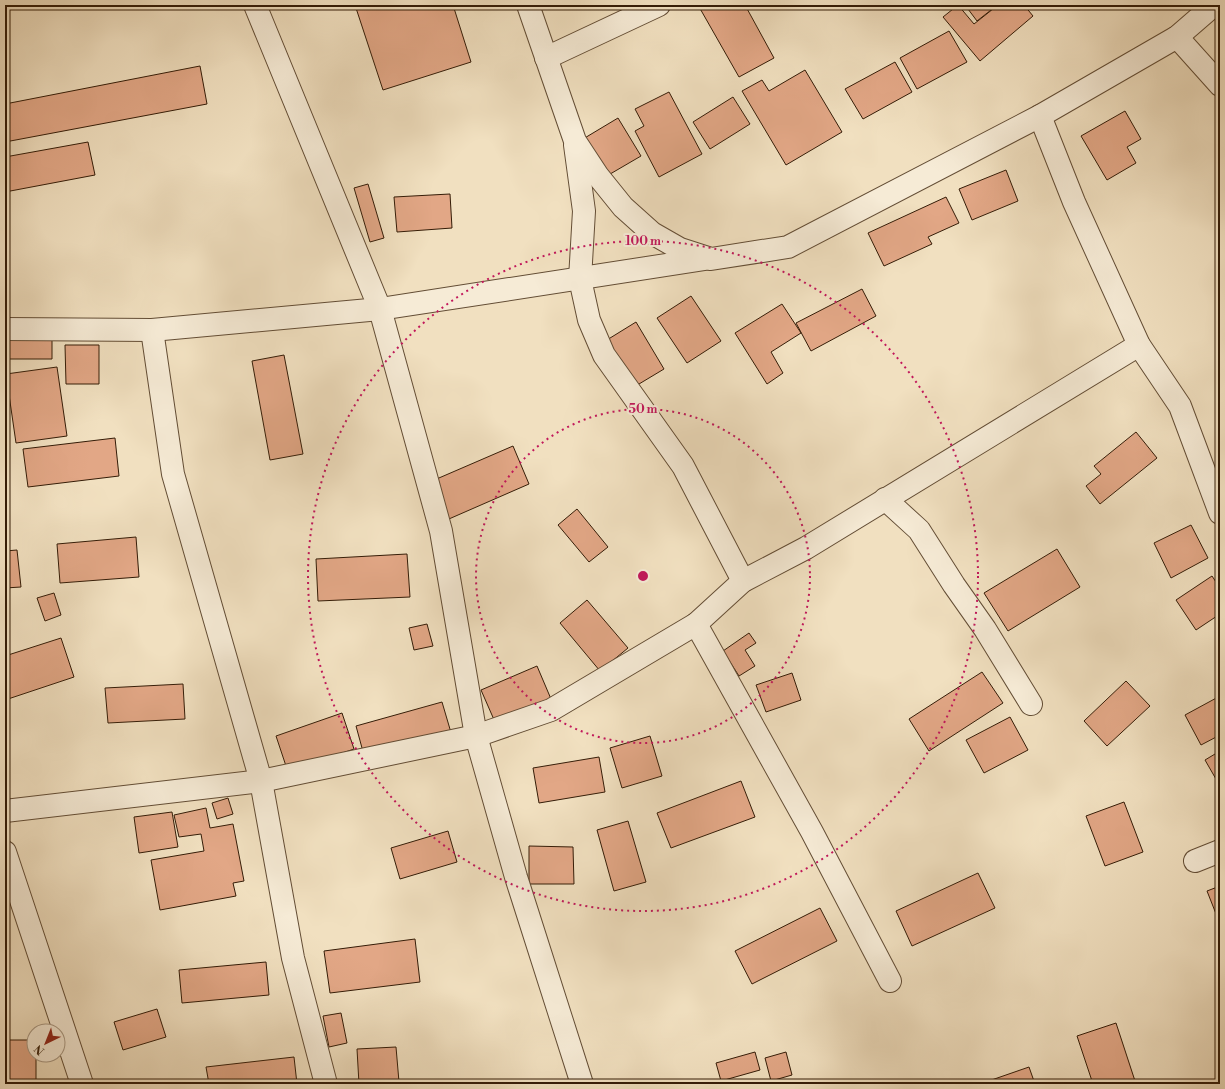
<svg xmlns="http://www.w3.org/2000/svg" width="1225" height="1089" font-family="'Libre Bodoni',serif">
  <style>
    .building { fill: #e2a786; stroke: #341c07 }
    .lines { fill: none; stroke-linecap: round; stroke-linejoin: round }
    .minor-casing { stroke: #634d35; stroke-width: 24 }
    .minor { stroke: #f6ebd6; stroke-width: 22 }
    .ring { fill: none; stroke: #c2185b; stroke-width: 2; stroke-dasharray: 2 4 }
    .centre { fill: #c2185b; stroke: #f6ebd6; stroke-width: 2 }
    .ring-label { font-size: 12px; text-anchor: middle; font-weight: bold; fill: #c2185b; stroke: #f6ebd6; stroke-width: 4; stroke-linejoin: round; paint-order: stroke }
  </style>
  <rect width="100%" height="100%" fill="#f1e0c0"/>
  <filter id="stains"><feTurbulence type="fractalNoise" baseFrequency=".005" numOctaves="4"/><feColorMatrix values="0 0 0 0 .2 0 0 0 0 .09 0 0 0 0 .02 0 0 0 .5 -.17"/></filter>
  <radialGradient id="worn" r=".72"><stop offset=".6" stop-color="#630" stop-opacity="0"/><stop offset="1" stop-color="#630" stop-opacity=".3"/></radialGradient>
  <g class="building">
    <path d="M355,5h98l18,57 -88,28z"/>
    <path d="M698,5h47l29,53 -35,19z"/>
    <path d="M958,5l16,19 24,-19h26l9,11 -53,45 -37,-44z"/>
    <path d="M965,5h22l4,5 -14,11z"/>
    <path d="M949,31l18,31 -50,27 -17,-31z"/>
    <path d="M895,62l17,30 -49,27 -18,-30z"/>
    <path d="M200,66l7,38 -202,38v-38z"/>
    <path d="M805,70l37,62 -56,33 -44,-74 20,-11 7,11z"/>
    <path d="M669,92l33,62 -43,23 -24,-46 9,-5 -9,-17z"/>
    <path d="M733,97l17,27 -40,25 -17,-27z"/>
    <path d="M1125,111l16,28 -14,8 9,16 -29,17 -26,-44z"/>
    <path d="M618,118l23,38 -36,21 -22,-38z"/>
    <path d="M88,142l7,33 -90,17v-35z"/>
    <path d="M1006,170l12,31 -46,19 -13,-31z"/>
    <path d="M368,184l16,54 -14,4 -16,-54z"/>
    <path d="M450,194l2,34 -55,4 -3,-35z"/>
    <path d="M946,197l13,26 -31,14 4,7 -48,22 -16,-33z"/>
    <path d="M862,289l14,27 -65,35 -15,-28z"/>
    <path d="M691,296l30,45 -34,22 -30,-45z"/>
    <path d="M782,304l19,29 -30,19 12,21 -16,11 -32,-51z"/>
    <path d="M636,322l28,47 -35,21 -27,-47z"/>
    <path d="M5,338l47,1v20h-47z"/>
    <path d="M65,345h34v39h-33z"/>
    <path d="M284,355l19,99 -33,6 -18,-99z"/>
    <path d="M57,367l10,69 -51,7 -10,-69z"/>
    <path d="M1136,432l21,26 -57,46 -14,-18 15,-12 -7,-8z"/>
    <path d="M115,438l4,38 -91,11 -5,-38z"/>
    <path d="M513,446l16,38 -87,38 -17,-38z"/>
    <path d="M577,509l31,38 -19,15 -31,-37z"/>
    <path d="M1191,525l17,33 -37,20 -17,-35z"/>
    <path d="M136,537l3,40 -79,6 -3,-39z"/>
    <path d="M1057,549l23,38 -72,44 -24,-38z"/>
    <path d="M17,550l4,37 -16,1v-37z"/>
    <path d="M407,554l3,43 -92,4 -2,-42z"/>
    <path d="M1212,576l8,12v26l-24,16 -20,-30z"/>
    <path d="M54,593l7,22 -16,6 -8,-23z"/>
    <path d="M587,600l41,48 -28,23 -40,-48z"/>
    <path d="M427,624l6,22 -19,4 -5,-22z"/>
    <path d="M749,633l7,10 -11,7 10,16 -16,10 -16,-25z"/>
    <path d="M61,638l13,39 -69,23v-44z"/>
    <path d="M537,666l14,33 -56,23 -14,-32z"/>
    <path d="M982,672l21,31 -74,48 -20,-32z"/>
    <path d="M792,673l9,27 -35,12 -10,-27z"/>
    <path d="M1126,681l24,25 -43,40 -23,-25z"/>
    <path d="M183,684l2,35 -77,4 -3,-35z"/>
    <path d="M1220,696v39l-19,10 -16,-30z"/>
    <path d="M442,702l10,34 -87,23 -9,-33z"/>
    <path d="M342,713l12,36 -66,23 -12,-36z"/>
    <path d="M1010,717l18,33 -44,23 -18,-33z"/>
    <path d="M650,736l12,40 -40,12 -12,-40z"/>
    <path d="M1220,751v35l-15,-26z"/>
    <path d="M599,757l6,35 -66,11 -6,-35z"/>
    <path d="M741,781l14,36 -84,31 -14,-35z"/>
    <path d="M228,798l5,16 -16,5 -5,-16z"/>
    <path d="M1124,802l19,50 -38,14 -19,-50z"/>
    <path d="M206,808l4,20 23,-4 11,57 -11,2 3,13 -76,14 -9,-50 53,-9 -3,-17 -22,3 -5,-22z"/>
    <path d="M172,812l6,35 -39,6 -5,-36z"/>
    <path d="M628,821l18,61 -32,9 -17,-61z"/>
    <path d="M448,831l9,31 -57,17 -9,-31z"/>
    <path d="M529,846l44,1 1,37h-45z"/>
    <path d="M978,873l17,35 -83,38 -16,-35z"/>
    <path d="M1220,886v38l-13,-33z"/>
    <path d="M820,908l17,33 -85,43 -17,-33z"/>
    <path d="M415,939l5,43 -90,11 -6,-42z"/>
    <path d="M266,962l3,33 -87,8 -3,-33z"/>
    <path d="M157,1009l9,28 -43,13 -9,-28z"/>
    <path d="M341,1013l6,30 -18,4 -6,-31z"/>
    <path d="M1116,1023l20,61h-43l-16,-48z"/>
    <path d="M5,1040h29v15h2v27h-31z"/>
    <path d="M396,1047l3,35 -40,2 -2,-35z"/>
    <path d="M755,1052l5,18 -39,11 -5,-18z"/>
    <path d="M786,1052l6,23 -21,6 -6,-23z"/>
    <path d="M294,1057l3,27h-88l-3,-17z"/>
    <path d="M1029,1067l6,17h-55z"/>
  </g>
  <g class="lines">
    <g class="minor-casing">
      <g id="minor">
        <path d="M255,5l125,304 61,222 35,205 40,141 66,207"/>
        <path d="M528,5l47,136 23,35 25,31 29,26 28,16 31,10 77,-12 252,-131 137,-79 37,-32"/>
        <path d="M1177,37l43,48"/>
        <path d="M546,58l113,-53"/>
        <path d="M1040,116l34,86 65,143 41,61 40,107"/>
        <path d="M575,145l9,66 -4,68 9,41 15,35 79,111 60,115"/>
        <path d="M5,329l147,1 228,-21 325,-50"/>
        <path d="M152,330l21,144 88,307 32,177 33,126"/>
        <path d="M885,499l34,31 35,55 31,44 46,75"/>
        <path d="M696,624l116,208 78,149"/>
        <path d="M5,811l256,-30 215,-45 75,-26 145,-86 47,-43 63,-33 333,-203"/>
        <path d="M5,852l77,232"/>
        <path d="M1195,861l25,-10"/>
      </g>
    </g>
    <use href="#minor" class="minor"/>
  </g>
  <g class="ring">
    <circle cx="643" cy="576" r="167"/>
    <circle cx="643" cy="576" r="335"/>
  </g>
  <circle cx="643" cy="576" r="6" class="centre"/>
  <g class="ring-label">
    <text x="643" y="245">100 m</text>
    <text x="643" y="413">50 m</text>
  </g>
  <rect width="1225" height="1089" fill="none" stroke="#f1e0c0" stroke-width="20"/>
  <rect x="6" y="6" width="1213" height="1077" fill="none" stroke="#341c07" stroke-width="2"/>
  <rect x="10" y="10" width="1205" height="1069" fill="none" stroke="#341c07"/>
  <g transform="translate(46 1043) rotate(223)"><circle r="19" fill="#f6ebd6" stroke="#a89883"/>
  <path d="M0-3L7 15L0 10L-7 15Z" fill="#8f2418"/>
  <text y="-6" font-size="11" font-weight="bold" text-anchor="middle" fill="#341c07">N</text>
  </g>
  <rect width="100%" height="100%" filter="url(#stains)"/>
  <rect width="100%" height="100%" fill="url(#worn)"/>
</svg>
